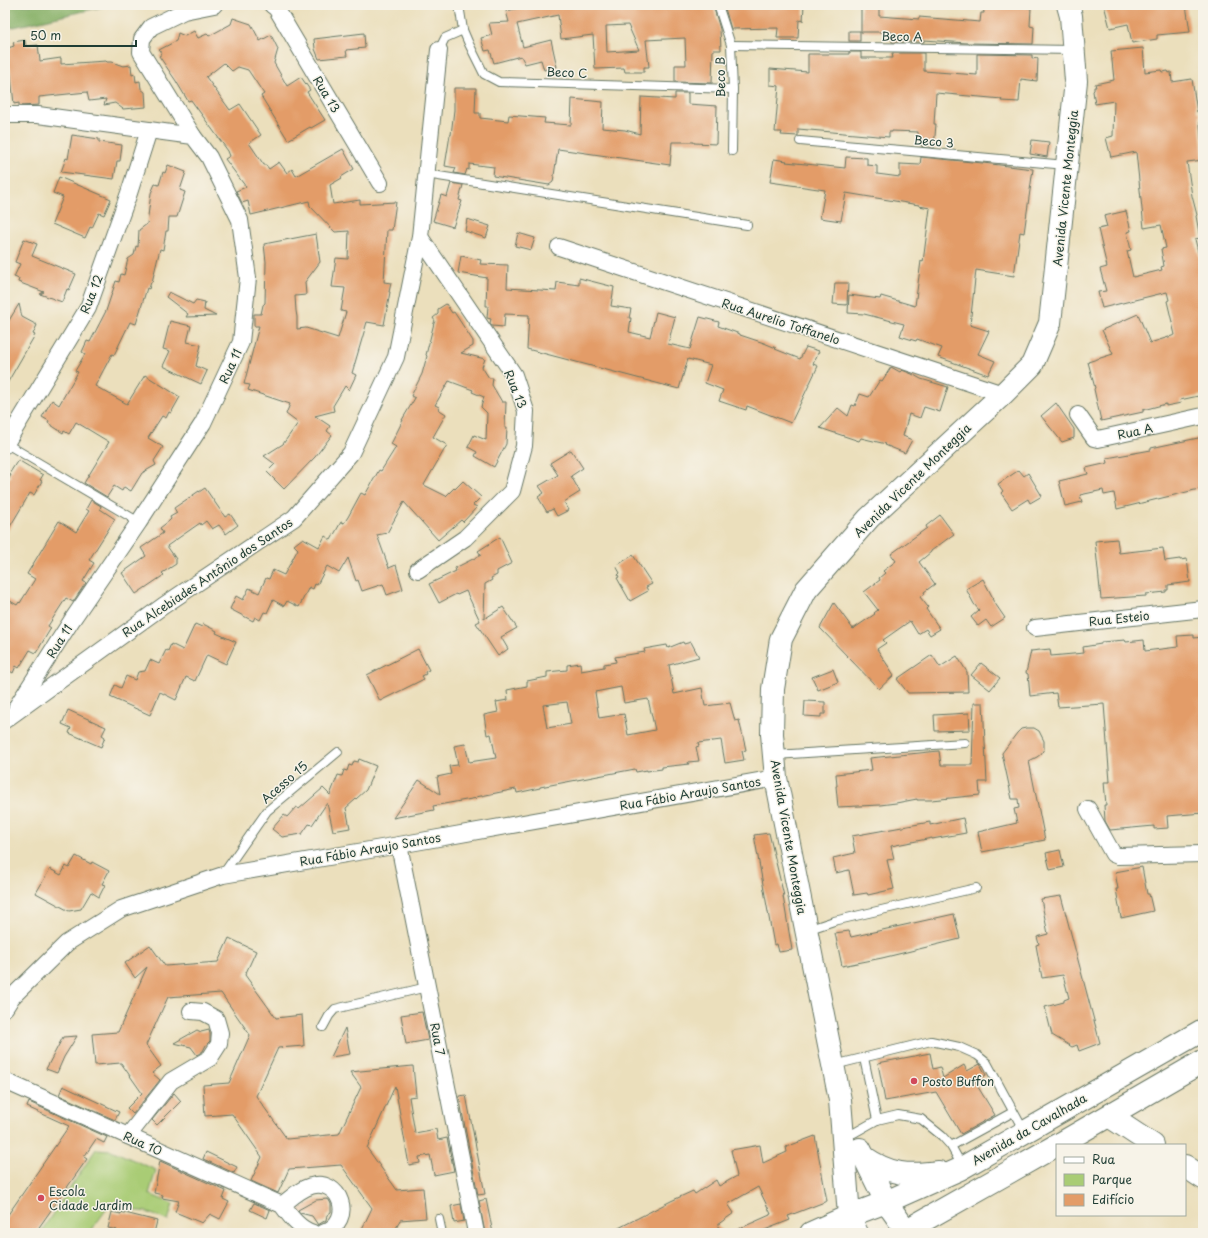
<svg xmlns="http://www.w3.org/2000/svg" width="1208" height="1238" font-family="'Playpen Sans',sans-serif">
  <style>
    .green { fill: #a9cc75; stroke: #648454 }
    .forest { fill: #86b066; stroke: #52764d }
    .building { fill: #e39c68; fill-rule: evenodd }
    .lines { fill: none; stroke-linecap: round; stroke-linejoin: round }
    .lane-casing { stroke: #667664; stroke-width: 10 }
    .street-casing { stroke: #667664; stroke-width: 18 }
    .secondary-casing { stroke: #667664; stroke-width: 24 }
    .primary-casing { stroke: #667664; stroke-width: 24 }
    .lane { stroke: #fff; stroke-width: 8 }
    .street { stroke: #fff; stroke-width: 16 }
    .secondary { stroke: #fff; stroke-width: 22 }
    .primary { stroke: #fff; stroke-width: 22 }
    .poi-dot { fill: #d1495b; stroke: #f7f3e8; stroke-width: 1.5 }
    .labels { text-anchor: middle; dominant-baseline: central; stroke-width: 3; stroke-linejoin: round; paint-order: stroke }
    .street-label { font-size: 12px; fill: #1f3d34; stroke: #f7f3e8 }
    .poi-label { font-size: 12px; fill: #1f3d34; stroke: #f7f3e8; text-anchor: start }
  </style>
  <rect width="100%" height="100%" fill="#f7f3e8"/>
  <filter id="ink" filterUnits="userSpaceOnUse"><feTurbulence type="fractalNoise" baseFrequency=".025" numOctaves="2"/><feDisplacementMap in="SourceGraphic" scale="8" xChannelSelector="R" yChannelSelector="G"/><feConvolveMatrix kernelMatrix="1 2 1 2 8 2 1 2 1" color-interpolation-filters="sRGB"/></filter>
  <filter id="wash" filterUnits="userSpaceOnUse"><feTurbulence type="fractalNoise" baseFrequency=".012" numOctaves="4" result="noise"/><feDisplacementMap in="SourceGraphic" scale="16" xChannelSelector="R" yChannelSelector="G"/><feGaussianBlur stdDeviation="0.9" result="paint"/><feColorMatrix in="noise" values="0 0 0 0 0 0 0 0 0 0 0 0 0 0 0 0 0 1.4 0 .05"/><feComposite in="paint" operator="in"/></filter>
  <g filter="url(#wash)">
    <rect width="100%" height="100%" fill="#ebdfbc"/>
    <path class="green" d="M96,1149l15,1 45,20 -7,24 24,10 -5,17 -21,-9 -39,-5 -15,21 -2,5h-51z"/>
    <path class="forest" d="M5,5h101l-4,2 -97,22z"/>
    <g id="blocks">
      <g class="building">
        <path d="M533,5h180l7,24 1,21h-8l-1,33 -37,-1v-17h11l-1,-27 -39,2 3,27h-5v5h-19l-1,-4 -29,1 -2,-34 -32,4 -3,-24 -41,9 6,23 28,-7 6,27 -13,3 -3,-10 -16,4 -4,-8 -27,7 -4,-13 -5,1 -4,-13 11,-3 -3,-12 20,-1 -3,-11zM628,25l11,25 -32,2 -1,-26z"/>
        <path d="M724,5h80l-1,16 -4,-1 -1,18h-21l1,-10 -47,1z"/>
        <path d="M861,5h18v11l40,3v-2l61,5 1,-9h3l-1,-8h19l29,3 -1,18 4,1 -1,17 -66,-1 -43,-3v2h-32v-10h-31z"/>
        <path d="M1104,5h82l4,27 -33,3v4l-25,4 -4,-19 -18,4z"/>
        <path d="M233,18l18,6 9,17 11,-6 7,14 -4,14 13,23 14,-9 9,13 -3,2 18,28 -14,8 -1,-1 -22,13 -27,-44 3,-2 -16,-24 -10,-3 -6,4 -8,-8 -18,14 24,33 10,-6 21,31 -12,8 15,22h2l3,4 10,-7 8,11 5,-4 4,7 47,-27 11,20 -13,8 1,1 -12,7 3,19 27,-4v4l36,-2 -4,28h-5l-3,52 7,1 -2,9h1l-6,33 -17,-3 -15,51 4,2 -7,15 -4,-4 -12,20 1,5 -19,5 15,10 -3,5 5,4 -17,22 -31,32 -17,-17 8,-8 -11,-8 19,-12 15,-21 -12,-9 4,-10 -42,-14 2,-5 -6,-1 15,-58h-5v-12h7l2,-9 2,-2 1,-41 -2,-18 52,-10 4,28 -15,20 1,13 -11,1 1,15 1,6v12l9,-1 32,10 8,-26 -5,-1 4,-23 -13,-1 4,-29 12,1 1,-28 -14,1 -25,-26 -1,-5 -58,14 -3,-14 -6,2 -6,-12 10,-4 -21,-28 5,-3 -2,-5 -37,-51 -3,1 -12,-20 -17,-25 3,-2 -3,-4 17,-9 2,-8 7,3 9,-5 4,7 9,-4 2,2 22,-12z"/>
        <rect x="849" y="31" width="11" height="10"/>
        <path d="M364,33l1,15 -19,2 1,6 -28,3 -4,-10 -1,-10z"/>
        <path d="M25,40l1,6 12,-1 2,16 21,-3v6l45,-3 1,1h5l11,4 8,-1 1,10 3,-1 1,8 4,-1 1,8 4,3 1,15 -23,2 -8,-6 -11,2 2,-6 -17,2 -2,-9 -48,5v8l-20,1v-3l-5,1 -4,-37h-5v-18l9,-3 -1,-4z"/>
        <path d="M1143,48l2,24 16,-2 1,2 6,-1 1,2 2,-1 1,10 20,-3 5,33h2l4,48 -16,2 5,34 5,19 -1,1 4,22 -5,1 5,21h-1l4,15v120l-23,5 1,3 -15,3v-2l-23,6v2l-42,9 -7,-32 1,-1 -7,-26 25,-8 -11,-24 36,-16 12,29 25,-8 -8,-34 2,-1 -2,-8 -65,16 -4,-16 8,-1 -6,-22 7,-2 -9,-38 9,-2 -3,-11 22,-5 5,20 -4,1 4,18 -4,1 6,26 29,-7 -1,-3 3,-1 -3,-17 5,-1 -5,-23 -17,3 -8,-76 -25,5 -5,-19 7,-2 1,-35 -19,3 -2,-13 1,-1v-3h2l-1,-3 19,-4 -3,-29z"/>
        <path d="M849,52h12v6h32l-1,-5h32v18l53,4v-21l55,1v4l6,-1 -1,23 -16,-2 -2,23 -18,-1 1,-2 -66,-6 -2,31h2l-2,24 -13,-2v-6h-3v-8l-26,-1v1h-3v5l-91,-8v7l-17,-1 1,-3h-7l4,-46 -9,-1v-16l38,3v-18h41z"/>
        <path d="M454,88h22l-1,25h5v5l28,3 1,-6 36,3 -1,5 27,2 1,-26 31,3 -1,26 23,2 15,4 1,-37 34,2v-6h13v11l29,2 -1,38 -22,-1v-1h-22l-2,23 -112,-16 -5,33 -4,3 -56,-9 1,-9 -25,-3v6l-2,-1 -2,6 -11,-2 2,-5 -11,-2 5,-31h1l3,-25z"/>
        <path d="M72,135l27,4v3l23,3 -2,16h-3l-3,18 -53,-7 5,-14 2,1z"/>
        <path d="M1032,140l17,2 -2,15 -17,-3z"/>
        <path d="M846,157l21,1v7l10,1v8l23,3v-13l20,1 1,-8 62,6 50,6 -9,64 -4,-1 -6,44 -38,-6 -6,55 19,6 -11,23 17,7 -7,14 -50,-18 4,-9 -25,-9 -1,2 -16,-5 4,-12 -40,-10 -16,-1 1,-18 31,4 1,-3 34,10 6,-45 2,1 7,-54 -11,-2v-1l-73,-12 -5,28 -21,-3 5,-28 -55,-8 4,-23 13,2 -1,1 59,6z"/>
        <path d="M168,165l18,7 -6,18 5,2 -8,25h-8l-1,14h-2l-3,19 -3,-1 -8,33h-1l-2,7 -2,-1 -11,36 -6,-2 -16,33 -2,-1 -17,32 32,18 18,-29 35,22 -9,16 -2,-1 -3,6 -4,-2 -14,22 15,9 -9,14 2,4 -14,8 -11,18 -7,-4 -2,4 -8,-5 -7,11 -23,-14 25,-41 -33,-20 -7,12 -5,-3 -1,2 -15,-10 1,-2 -7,-4 10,-17 7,5 19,-33 -3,-1 10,-17 -3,-2 5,-11 3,1 16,-31 10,-30 3,1 2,-8 3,1 4,-16 6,-4 2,-9 2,1 1,-17 8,-6 4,-31 4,-9 4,1 4,-13 2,1z"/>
        <path d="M59,177l52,22 -7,16 -5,-2 -7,15 -2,-1 -5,11 -33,-14 11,-27 -10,-4z"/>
        <path d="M451,183l12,2 -4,15 3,1 -9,26 -20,-6 8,-26 6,2z"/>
        <path d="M467,219l23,7 -4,12 -21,-7z"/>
        <path d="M518,233l17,5 -4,12 -16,-4z"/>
        <path d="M24,239l13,5 -5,12 44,18 -7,16 -2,-1 -5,13 -22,-8 4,-2 -26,-10 1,-3 -5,-2 6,-13 -5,-2z"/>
        <path d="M461,256l20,4 -1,4 28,1 -1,23 49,3 1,-9 22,3v-7l35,9 -3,19 20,3 -2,9h2l-2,14 21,5 6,-25 19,5 -7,27 22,5 10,-32 19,5 -1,4 22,8v1l24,8 12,5 -1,1 25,10 6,-12 13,4 -6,13 5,2 -27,57 -44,-17 -1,4 -27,-9 4,-11 -18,-7 6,-18 -23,-6 -9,30 -152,-40 2,-34 -24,-1 -1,13 -12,-1 -2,-3 1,-4 -4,-1 1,-12h-2l1,-28 -29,-5z"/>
        <path d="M835,283h13l-1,22 -14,-1z"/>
        <path d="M169,292l24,12 3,-4 9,2 -1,8 12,6 -30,1 2,-3 -22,-17z"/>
        <path d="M19,304l3,13 15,8 -4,9 2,1 -30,52v-60z"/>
        <path d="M446,304l6,9 2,-1 19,29v5l-12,7 24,6 -3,8 7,11h4l-1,7 10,17h4l-1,26h2l-1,16 -12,23 -19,-11 2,-4 -9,-5 6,-12 12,5 1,-27 -6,-6 3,-10 -12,-5 1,-2 -24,-9 -14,24 4,2 -1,2 8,5 -13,23 14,8 -23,40 22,11 8,-8 1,1 8,-8 18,16 -8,8 4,2 -14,15 -2,-2 -23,20 -34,-38 -17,31 -10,2 12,33 7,-3 7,24 -16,6 -4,-11 -21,7 -4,-11 -2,1 -8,-23 -9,15 -12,-7 -10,19 -2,-1 -2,5 -4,-2 -10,20 -12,-6 -3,5 -11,-6 -6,13 -3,-1 -4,8 -5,-3 -2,4 -23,-12 6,-13 7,4 6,-12 10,5 7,-15 3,1 4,-9 11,5 14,-26 -4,-4 9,-7 16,9 6,-11 6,4 10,-18 3,1 4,-6 13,-24 4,2 14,-25 2,1 15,-24 -5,-3 12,-24h-1l13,-22 -4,-2 11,-22 5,-18 -1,-1 8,-32 1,-2 -2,-3 5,-4v-5z"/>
        <path d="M170,321l21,5 -4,16 14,3 -5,21 11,5 -6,13 -38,-18 7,-15 -7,-2z"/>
        <path d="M891,367l9,5 2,-2 10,4 9,5 27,8 -8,25 -16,-5 -4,11 -11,-4 -6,22 9,4 -7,13 -20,-8 1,-1 -25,-6 -2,3 -39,-13 18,-20 10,8 4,-11 3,1 5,-12 9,3 11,-17 2,1z"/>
        <path d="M1056,403l18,26v9l-12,4 -21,-26z"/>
        <path d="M1203,437v51l-86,21 -3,-16 -10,2 -1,-5 -23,5 2,7 -17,4 -6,-25 29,-7 -2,-6 22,-5 -1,-5 44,-8v-2z"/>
        <path d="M571,450l12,18 -12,8 9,16 -16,10 5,8 -12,6 -4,-7 -6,3 -9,-15 6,-4 -5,-7 19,-11 -8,-12z"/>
        <path d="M18,460l25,15 -3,5 2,1 -8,14 -4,-2 -25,42v-50l6,-10 -2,-1z"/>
        <path d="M1019,470l5,6 4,-3 14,23 -12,7 -2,-4 -16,10 -11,-16 2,-2 -5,-7z"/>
        <path d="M205,488l20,29 5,-3 8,11 -12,9 -7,-9 -7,4 -6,-8 -5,4 -1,-2 -33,23 9,13v5l-14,9 2,2 -28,19 -14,-21 24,-17 -5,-8 22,-15 -3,-5 9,-7 2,-2 -1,-2 7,-4 -3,-5 25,-17v1z"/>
        <path d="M91,500l10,6 -1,3 15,10 -26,41 5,3 -11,18 3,2 -3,4 -10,15 -7,-4 -18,28 3,2 -15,25 -6,-3 -11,18 -3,-2 -3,7 -8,-5v-70l12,7 2,-3 1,1 15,-24 -8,-5 32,-53 17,11 13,-21 -3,-2z"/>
        <path d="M940,515l14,19 -23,17v1l-12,10 16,22 -11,8 1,2 -5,3 8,10 -2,2 14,20 -10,6 -4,-6 -8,5 -8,-13 -27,19 3,3 -9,6 17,26 -15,14 -59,-61 14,-25 19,26 22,-15 -1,-1 4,-3 -14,-18 16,-12 -1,-2 6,-5 -2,-2 13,-10 -5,-7 36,-26 -1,-2z"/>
        <path d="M500,537l12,26 -15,8v4l-6,3 1,2 -7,4 -1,35 19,-12 14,21 -16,9 7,12 -10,7 -22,-33 4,-2 -14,-30 -9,4 -1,-1 -17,9 -10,-19 27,-13 -1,-3 26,-13 -3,-4z"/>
        <path d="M1117,539l2,14 44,-5 2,13 15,-2v1l7,-1 3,23 -22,3v5h-2v2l-20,2v2l-45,3 -6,-58z"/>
        <path d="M633,555l19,29 -6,3 2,4 -18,10 -13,-23 2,-1 -1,-2 2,-2 -4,-7z"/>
        <path d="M983,579l10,19 -1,1 13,19 -14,9 -5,-7 -8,6 -7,-9 8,-7 -5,-6 -8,-15z"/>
        <path d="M195,624l7,3 1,-3 14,7 -1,2 20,9 -10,22 -19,-9 -12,26 -9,-4 -10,23 -16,-8 -10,23 -40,-18 5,-12 6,3 5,-12 9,4 3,-8 7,-1 5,-11 9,4 7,-14 2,1 3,-7 12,6z"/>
        <path d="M1194,635v3l9,-1v176l-36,3 1,12 -14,1v-3l-44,4 -5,-9 -1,-16h2l-2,-23h6l-6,-78 -46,3 -2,-14 -26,3 -2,-22 -2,-1 5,-22 19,-2 1,7 33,-3 -1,-6 18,-3v-2l24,-2 1,2 18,-2 1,11 33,-4 -1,-11z"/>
        <path d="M683,642l1,2 7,-2 8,15 -30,8 5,29 28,-6 3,18 25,-3 5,18 4,-1 7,30 -4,1 2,9 -19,3 -4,-23 -23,3 1,3 -3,1 3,14 -11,1 1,2 -27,3v2l-15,2v-1l-11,2 -1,-3 -95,18v1l-23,5 -1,-4 -40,8 1,1 -44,8 1,4 -41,8 26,-38 21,14 -3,-17 14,-3 -2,-8 9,-1 -4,-19 11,-2 4,18 27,-4 -5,-24 -4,1 -3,-20 14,-3 -2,-10 12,-2 -1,-10 20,-4v-5l20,-4v-5l20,-2v-5l13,-2 1,8 23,-4v-3l12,-2 -1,-5 30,-5 -1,-3 23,-4 1,3zM621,687l3,16 24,-4 7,31 -27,5 -4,-21 -25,4 -4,-26zM567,702l4,22 -24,4 -4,-23z"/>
        <path d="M418,649l11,21 -4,2 1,2 -4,2 2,3 -44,22 -13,-26z"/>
        <path d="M932,655l8,12 17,-11 10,16 1,20 -60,1 -11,-14z"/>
        <path d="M981,663l19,15 -10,12 -19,-15z"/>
        <path d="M833,669l5,13 -20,8 -6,-13z"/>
        <path d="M805,701l20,1v12h-4v3l-17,-1z"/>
        <path d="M974,703h9l4,79h-8l1,13 -49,5h-14v-1l-21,4 -16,2 -42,2 -2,-21h1l-1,-12 36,-4 -2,-12 69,-7 2,14h31z"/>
        <path d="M68,710l38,17 -4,8 3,2 -4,10 -32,-14 2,-5 -9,-4z"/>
        <path d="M969,713l1,17 -35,1 -1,-16z"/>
        <path d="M1026,728h8l5,3 5,10v8l-3,5 -4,3 -8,4 16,79 -63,12 -4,-20 39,-9 -3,-14 5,-1 -1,-9h-6l-10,-46 15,-20 4,-4z"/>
        <path d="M359,759l17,7 -10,24 -20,18 4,20 -17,3 -6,-28 -15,22 -3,-1 -7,10 -20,3 -10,-8 12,-14 3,2 9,-10 3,2 24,-21 7,7 8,-20 4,1 2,-6 3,1 2,-6 3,1 2,-5 4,1z"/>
        <path d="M963,818l3,15 -34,6v-1l-41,8 3,13 -7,1 7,29 -26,6 -1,-2 -13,2 -5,-25 -13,3 -3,-15 22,-5 -3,-17 78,-14v3z"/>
        <path d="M769,833l15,63h-1l9,54 -13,2 -2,-8 -3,1 -20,-110z"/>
        <path d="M1060,850l4,17 -14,3 -4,-17z"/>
        <path d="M76,856l15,8 1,-2 17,9 -7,13 3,1 -6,12 -8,-5 -10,17 -12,2 -33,-18 14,-24 11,6 5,-9 3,2z"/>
        <path d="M1142,867l5,27h2l4,17 -32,7 -5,-29h2l-3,-17z"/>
        <path d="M1061,896l39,147 -21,8 -2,-6 -5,2 -20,-12 -7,-28 19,-5v-2l5,-2 -6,-23 -21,3 -6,-33 3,-1 -2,-7 11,-3 -7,-35z"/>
        <path d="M954,914l6,25 -78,19 -40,8 -7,-33 14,-2 2,6z"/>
        <path d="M229,938l27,13 -11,24 31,43 26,-3 2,31 -26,2 -22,48 31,43 52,-5 22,-47 -11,-15 63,-6 3,30 -7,1 6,36 21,-4 2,11 9,-2 7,33 -20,4 -4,-20 -11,2 1,6 -11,2 -14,-79 -28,62 30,42 26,-2 3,30 -26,2 -6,13h-34l12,-25 -31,-43 -52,4 -11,24 -27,-12 11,-24 -30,-43 -27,2 -2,-31 26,-2 21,-48 -29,-42 -53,4 -22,48 15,21 -9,7 8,7 -27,34 -6,-6 15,-15 -21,-30 -26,2 -3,-31 26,-2 29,-65 -12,11 -10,-15 25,-18 15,21 53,-4z"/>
        <path d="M422,1012l6,28 -22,4 -5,-29z"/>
        <path d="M345,1028l5,26 -19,3z"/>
        <path d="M197,1030l4,2 8,-2 1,4v7l-4,4 -3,6 -6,4 -6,-8 -17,-4z"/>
        <path d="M77,1036l-13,21 -7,16 -11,-4 17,-32z"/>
        <path d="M930,1053l3,16 7,-2 3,11 21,-13 3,6 13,-7 6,11 -11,7 20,33 -34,19 -25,-42 -51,9 -7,-38z"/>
        <path d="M63,1086l56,26 -4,8 -56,-25z"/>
        <path d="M174,1093l7,8 -24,24 -5,-5z"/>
        <path d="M466,1095l19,99 -7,1 -19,-99z"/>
        <path d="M29,1102l78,35 -3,6 -8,-4 -12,18 3,2 -52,74h-30v-14l64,-93 -42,-19z"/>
        <path d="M815,1136l12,65 -39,15 2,4 -33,13h-23v-2l36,-16v-1h1l-13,-27 -30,17 6,9 -17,12 6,8h-114l62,-32 22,-10 2,3 21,-14 3,6 18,-10 -6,-26 29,-5 3,18 24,-11 -1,-5z"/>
        <path d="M206,1152l31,15 -3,6 -31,-14z"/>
        <path d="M160,1161l66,30 -3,8 6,3 -9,17 -10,-5 -8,9 -27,-11 4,-11 -17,-3 1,-3 -9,-2z"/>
        <path d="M327,1199l2,1 2,4v8l-4,3 -1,5 -8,5 -6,-9 -12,-3 -2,-3 18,-10z"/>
        <path d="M486,1199l2,10 5,24h-8l-6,-32z"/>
        <path d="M254,1203l16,7 -3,8 -17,-8z"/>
        <path d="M461,1204l3,17 -10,2 -3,-17z"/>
        <path d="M112,1212l9,2v-2l36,9 -3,12h-38l1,-3 -9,-2z"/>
      </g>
    </g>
  </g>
  <g filter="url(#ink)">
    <use href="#blocks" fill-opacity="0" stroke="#667664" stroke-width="1"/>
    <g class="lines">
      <g class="lane-casing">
        <g id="lane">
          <path d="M459,5l4,25"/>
          <path d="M718,5l13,40 2,44 -1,62"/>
          <path d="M731,45l342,5"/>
          <path d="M439,50l6,-12 18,-8 6,14 15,30 15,8 234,7"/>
          <path d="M800,141l266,24"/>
          <path d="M426,174l321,51"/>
          <path d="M5,443l134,79"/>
          <path d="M775,755l190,-12"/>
          <path d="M223,874l44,-63 71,-59"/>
          <path d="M807,930l27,-9 142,-33"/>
          <path d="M323,1027l6,-11 6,-7 92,-22"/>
          <path d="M864,1058l13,62"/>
          <path d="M834,1065l97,-24 28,6 18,8 10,8 37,68"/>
          <path d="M854,1133l23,-13 21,-5 23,4 21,17 9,10 11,20"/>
          <path d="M951,1146l62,-34"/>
          <path d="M439,1219l3,14"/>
        </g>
      </g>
      <g class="street-casing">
        <g id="street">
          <path d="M272,5l4,3 104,175"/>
          <path d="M5,115h33l155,21 16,21 31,63 8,58 -7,64 -38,81 -64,99 -67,98 -55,86"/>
          <path d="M193,136l-52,-84 1,-13 9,-12 33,-16 30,-6"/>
          <path d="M559,247l444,147"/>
          <path d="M1078,415l16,23 4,1 105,-23"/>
          <path d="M5,445l83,-137 41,-115 20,-63"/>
          <path d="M418,570l47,-32 47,-47 12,-45 2,-35 -12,-36 -94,-138"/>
          <path d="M1035,628l168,-19"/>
          <path d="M5,720l158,-114 131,-88 57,-65 45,-96 24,-120 19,-187"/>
          <path d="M1088,809l25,45 5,2 85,-2"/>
          <path d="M399,845l77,388"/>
          <path d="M5,1008l7,-11 55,-54 54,-34 102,-34 176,-30 377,-67"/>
          <path d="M5,1081l277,124c8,11 17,24 31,28"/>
          <path d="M128,1136l43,-55 39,-23 9,-14 1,-11 -4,-14 -13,-7 -12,-1"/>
          <path d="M282,1205c9,-7 18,-16 29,-19 28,-9 46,34 12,47"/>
        </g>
      </g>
      <g class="secondary-casing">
        <g id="secondary">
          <path d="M1109,1116l44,29"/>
          <path d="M860,1149l26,53 22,31"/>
          <path d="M1185,1166l18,12"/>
          <path d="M857,1233l-8,-17 -9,-116 -64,-322 -4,-44 1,-45 8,-50 25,-49 63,-72 134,-124 29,-29 18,-42 26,-242 -5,-65 -3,-11"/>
        </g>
      </g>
      <g class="primary-casing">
        <g id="primary">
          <path d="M1058,1145l145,-84"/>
          <path d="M864,1157c26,18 44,19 75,15"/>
          <path d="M811,1233l38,-17 37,-14 74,-33 243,-139"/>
          <path d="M900,1233l5,-2 152,-86"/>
        </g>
      </g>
      <use href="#lane" class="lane"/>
      <use href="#street" class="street"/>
      <use href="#secondary" class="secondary"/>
      <use href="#primary" class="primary"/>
    </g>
  </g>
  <g class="poi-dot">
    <circle cx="914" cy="1081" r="4"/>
    <circle cx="41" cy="1198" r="4"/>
  </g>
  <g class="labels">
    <g class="street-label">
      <text transform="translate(902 36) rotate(1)">Beco A</text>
      <text transform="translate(567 72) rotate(2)">Beco C</text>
      <text transform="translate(720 77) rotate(-91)">Beco B</text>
      <text transform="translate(327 94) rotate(59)">Rua 13</text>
      <text transform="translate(934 141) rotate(5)">Beco 3</text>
      <text transform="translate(1065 188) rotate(-84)">Avenida Vicente Monteggia</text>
      <text transform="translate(91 294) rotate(-68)">Rua 12</text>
      <text transform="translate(781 321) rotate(18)">Rua Aurelio Toffanelo</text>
      <text transform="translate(230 366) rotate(-65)">Rua 11</text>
      <text transform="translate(516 389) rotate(68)">Rua 13</text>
      <text transform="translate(1135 431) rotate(-12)">Rua A</text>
      <text transform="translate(912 480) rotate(-44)">Avenida Vicente Monteggia</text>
      <text transform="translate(207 577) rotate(-34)">Rua Alcebiades Antônio dos Santos</text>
      <text transform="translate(1119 618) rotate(-6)">Rua Esteio</text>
      <text transform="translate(59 641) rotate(-58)">Rua 11</text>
      <text transform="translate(284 782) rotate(-41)">Acesso 15</text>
      <text transform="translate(690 793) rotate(-10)">Rua Fábio Araujo Santos</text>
      <text transform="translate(789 837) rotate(80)">Avenida Vicente Monteggia</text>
      <text transform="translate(370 849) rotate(-10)">Rua Fábio Araujo Santos</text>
      <text transform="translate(438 1039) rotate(79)">Rua 7</text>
      <text transform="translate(1029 1129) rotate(-30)">Avenida da Cavalhada</text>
      <text transform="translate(143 1143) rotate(24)">Rua 10</text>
    </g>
    <g class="poi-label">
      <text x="922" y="1081">Posto Buffon</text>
      <text x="49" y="1191">Escola<tspan x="49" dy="14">Cidade Jardim</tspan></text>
    </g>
  </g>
  <rect width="1208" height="1238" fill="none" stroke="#f7f3e8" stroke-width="20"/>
  <rect x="1056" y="1144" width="130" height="72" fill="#f7f3e8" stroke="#a1aaa0"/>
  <rect x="1064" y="1157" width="20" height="6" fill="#ffffff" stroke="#a1aaa0"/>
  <text x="1092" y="1164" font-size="12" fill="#1f3d34">Rua</text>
  <rect x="1064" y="1174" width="20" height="12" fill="#a9cc75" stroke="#a1aaa0"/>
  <text x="1092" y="1184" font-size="12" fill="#1f3d34">Parque</text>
  <rect x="1064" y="1194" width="20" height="12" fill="#e39c68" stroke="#a1aaa0"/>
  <text x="1092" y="1204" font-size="12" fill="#1f3d34">Edifício</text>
  <path d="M24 40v6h112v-6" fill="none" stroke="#1f3d34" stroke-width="2"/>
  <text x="30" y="40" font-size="12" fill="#1f3d34" stroke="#f7f3e8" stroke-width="3" paint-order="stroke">50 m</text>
</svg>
